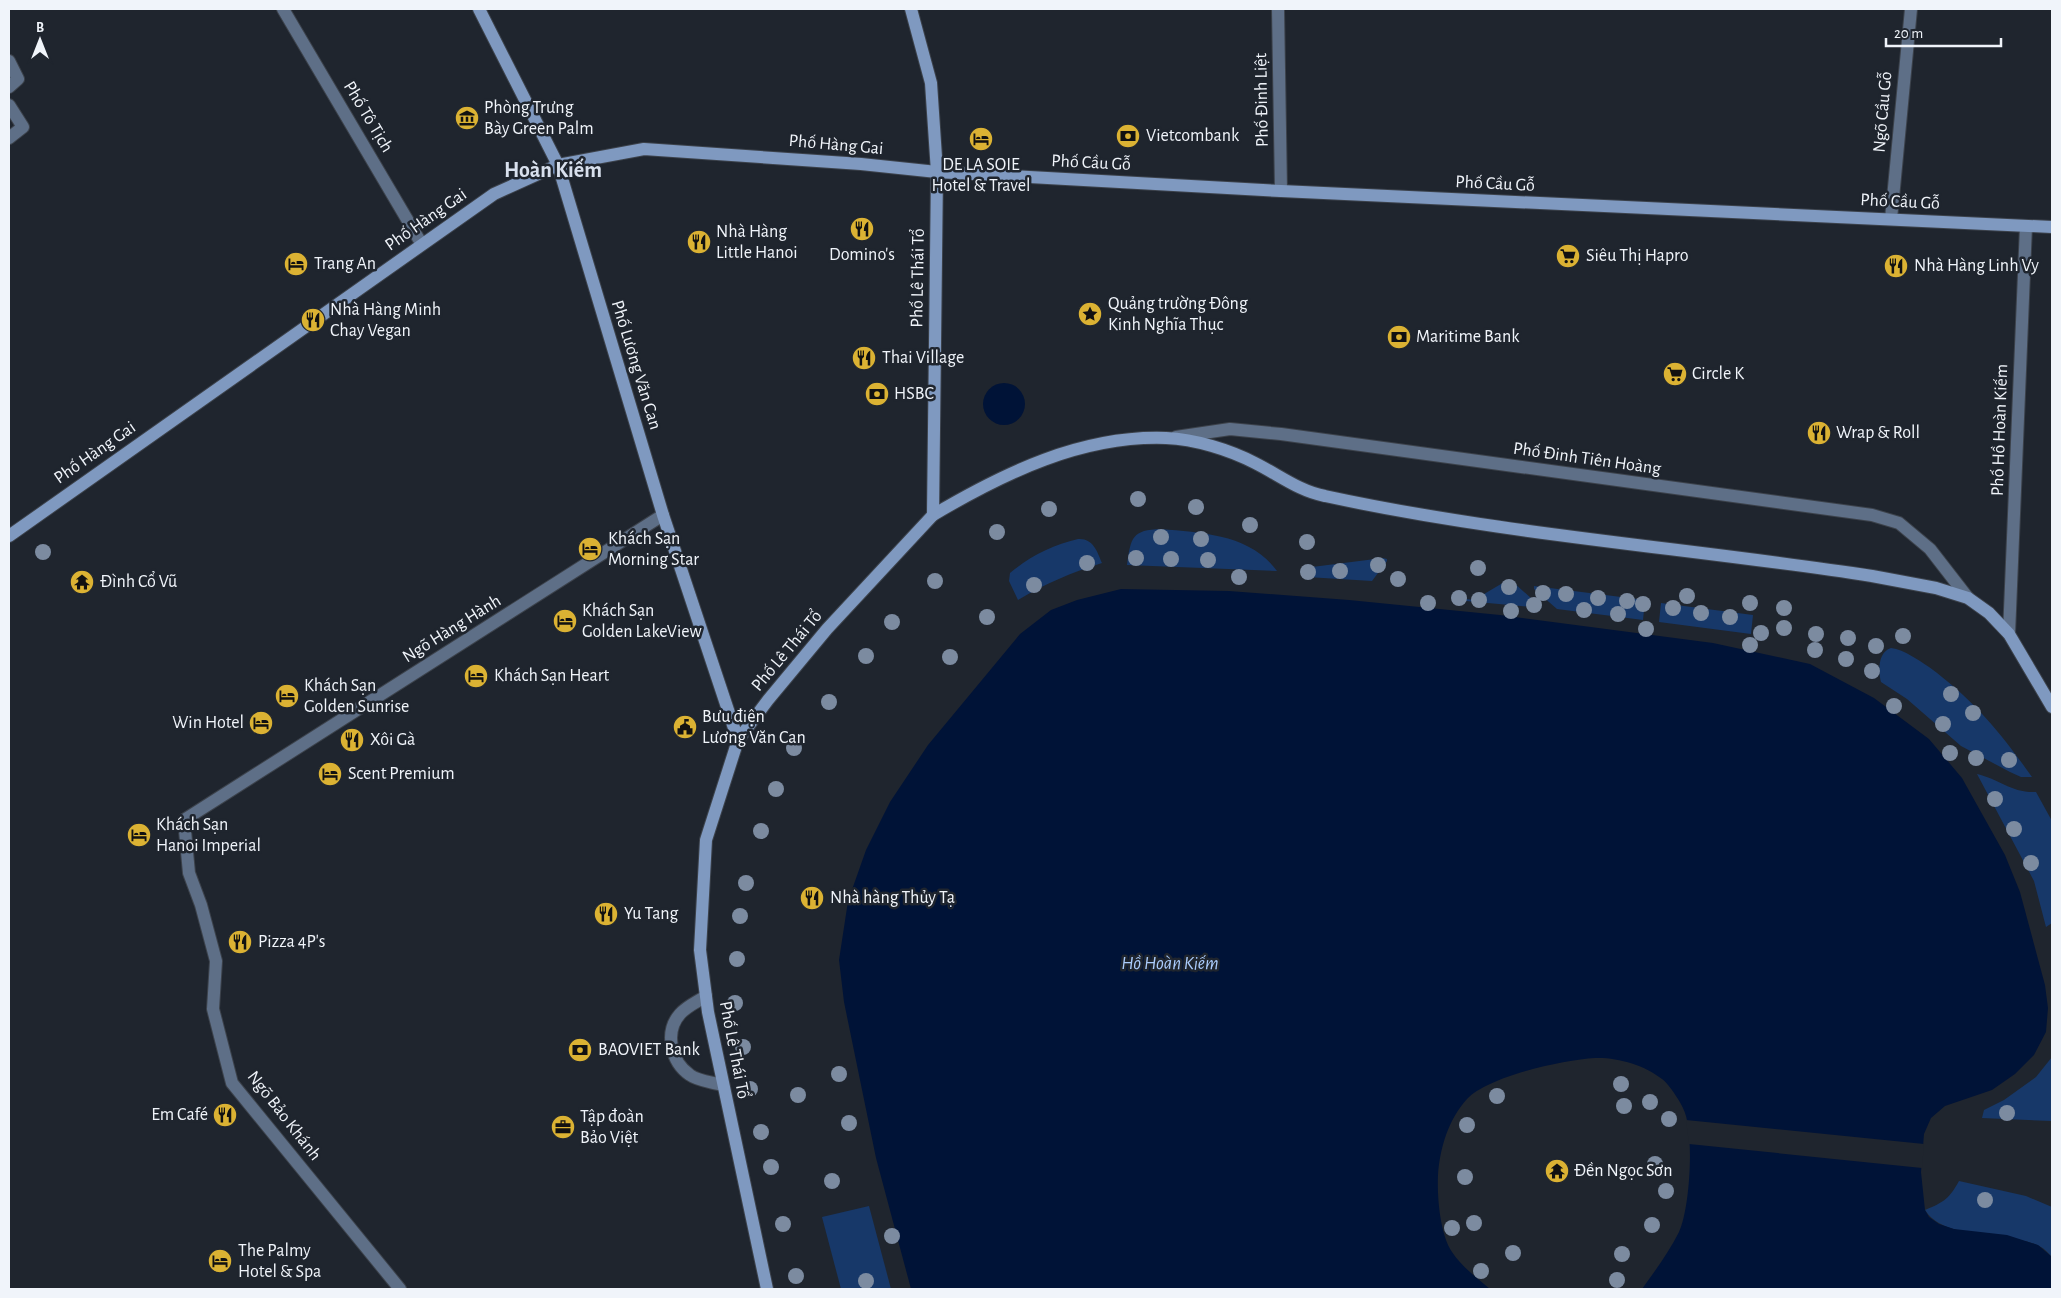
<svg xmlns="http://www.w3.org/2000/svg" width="2061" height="1298" font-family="'Alegreya Sans',sans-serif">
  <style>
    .green { fill: #173869 }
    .water { fill: #001337 }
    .pier { fill: #1f252e }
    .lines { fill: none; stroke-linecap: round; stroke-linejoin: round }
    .lane-casing { stroke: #3c424b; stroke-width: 14 }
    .street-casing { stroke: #3c424b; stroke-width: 14 }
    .secondary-casing { stroke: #3c424b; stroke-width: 14 }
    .lane { stroke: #5e6f87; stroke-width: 12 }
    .street { stroke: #5e6f87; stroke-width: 12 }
    .secondary { stroke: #7f99c0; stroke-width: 12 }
    .tree { fill: #7c8ba0 }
    .labels { text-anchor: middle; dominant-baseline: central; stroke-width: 5; stroke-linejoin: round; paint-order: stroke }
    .street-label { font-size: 18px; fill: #f0f4fa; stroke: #1f252e }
    .poi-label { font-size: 18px; fill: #f0f4fa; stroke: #1f252e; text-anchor: start }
    .water-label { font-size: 19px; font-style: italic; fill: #abccfc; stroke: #1f252e }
    .district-label { font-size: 22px; font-weight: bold; fill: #d8e0ed; stroke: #1f252e }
  </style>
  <rect width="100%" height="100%" fill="#1f252e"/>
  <g class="green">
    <path d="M1161,529c42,4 89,5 116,42l-150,-6c4,-28 5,-35 34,-36z"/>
    <path d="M1078,539c15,-1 19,12 24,24 -31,10 -56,20 -84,37l-9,-19 1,-8c20,-17 43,-28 68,-34z"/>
    <path d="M1383,558l4,1v2l-15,20 -65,-4 -3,-3v-6l8,-1z"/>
    <path d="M1506,581l7,1 29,26 -76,-7v-2l8,1z"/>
    <path d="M1534,586l111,14 -2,20 -86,-11 -23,-20z"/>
    <path d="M1661,603l92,12 -2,19 -92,-12z"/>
    <path d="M1891,648c14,2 27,12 38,19 45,33 71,65 103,110h-11l-11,-5 -49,-26 -54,-47 -26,-17c-3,-11 -3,-30 10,-34z"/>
    <path d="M1977,774c22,5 34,19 59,18l16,29v102l-6,4 -12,-46z"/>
    <path d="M2052,1057v64l-70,-3 2,-8 20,-10 32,-23z"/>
    <path d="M1959,1181l67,15 26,11v50c-4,-4 -9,-10 -15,-12 -30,-13 -94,-5 -112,-35 19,-8 24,-11 34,-29z"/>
    <path d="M869,1206l22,83h-50l-19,-72z"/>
  </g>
  <g class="water">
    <circle cx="1004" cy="404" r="21"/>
    <path d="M1121,589l108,2 120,9 151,15 213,28 97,21 64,34 55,41 33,39 43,77 15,37 25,93 3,23 -2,24 -12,23 -19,19 -23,16 -47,16 -14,12 -7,16 -3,38 4,38 4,7 10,7 15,5 53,6 31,10 14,12v32h-410c13,-18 27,-37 37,-57 11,-24 15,-94 6,-119 -2,-8 -16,-29 -23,-34 -17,-14 -46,-22 -67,-21 -32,2 -106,18 -128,41 -19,21 -27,49 -29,76 -1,22 2,59 14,77 9,14 25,26 38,37h-579l-35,-131 -32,-156 -5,-42 9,-59 18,-51 24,-48 38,-57 92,-111 31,-24 26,-10z"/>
  </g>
  <path class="pier" d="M1686,1120l238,24 -2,24 -233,-24z"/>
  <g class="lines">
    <g class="lane-casing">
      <g id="lane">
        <path d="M9,61l9,18 -9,8"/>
        <path d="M9,105l14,22 -14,11"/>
        <path d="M1176,437l54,-8 51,5 591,81 27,8 31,26 38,49"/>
        <path d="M706,996c-9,6 -19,10 -26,18 -16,18 -9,48 10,61 8,6 22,7 32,10"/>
      </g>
    </g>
    <g class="street-casing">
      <g id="street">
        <path d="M283,9l138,234"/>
        <path d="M1278,9l3,182"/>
        <path d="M1891,219l20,-210"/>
        <path d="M2009,634l17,-408"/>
        <path d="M400,1289l-168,-206 -19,-74 3,-48 -15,-56 -12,-32 -5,-53 479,-305"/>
      </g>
    </g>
    <g class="secondary-casing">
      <g id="secondary">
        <path d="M479,9l79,156 105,350 75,225"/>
        <path d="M933,515c71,-42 149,-80 233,-77 29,1 64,12 89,25 24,12 44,28 70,33 180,39 365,52 547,80l64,12 32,10 21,15 20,21 43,73"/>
        <path d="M9,536l485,-342 64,-29 86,-16 217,15 76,8 344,19 771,36"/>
        <path d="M767,1289l-59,-277 -8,-62 6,-110 32,-100 30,-40 59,-71 106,-114 4,-343 -6,-89 -20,-74"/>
      </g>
    </g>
    <use href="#lane" class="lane"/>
    <use href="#street" class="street"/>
    <use href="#secondary" class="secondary"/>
  </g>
  <g class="tree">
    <circle cx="1138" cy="499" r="8"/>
    <circle cx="1196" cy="507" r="8"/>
    <circle cx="1049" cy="509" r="8"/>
    <circle cx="1250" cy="525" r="8"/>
    <circle cx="997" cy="532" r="8"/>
    <circle cx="1161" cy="537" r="8"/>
    <circle cx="1201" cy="539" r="8"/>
    <circle cx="1307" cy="542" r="8"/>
    <circle cx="43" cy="552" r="8"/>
    <circle cx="1136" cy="558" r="8"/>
    <circle cx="1171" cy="559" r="8"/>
    <circle cx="1208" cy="560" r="8"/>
    <circle cx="1087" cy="563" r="8"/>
    <circle cx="1378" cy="565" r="8"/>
    <circle cx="1478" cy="568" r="8"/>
    <circle cx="1340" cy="571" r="8"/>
    <circle cx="1308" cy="572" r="8"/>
    <circle cx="1239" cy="577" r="8"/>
    <circle cx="1398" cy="579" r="8"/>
    <circle cx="935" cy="581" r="8"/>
    <circle cx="1034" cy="585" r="8"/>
    <circle cx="1509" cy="587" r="8"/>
    <circle cx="1543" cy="593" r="8"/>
    <circle cx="1566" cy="594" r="8"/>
    <circle cx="1687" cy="596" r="8"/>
    <circle cx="1459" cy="598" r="8"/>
    <circle cx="1598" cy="598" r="8"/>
    <circle cx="1479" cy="600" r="8"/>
    <circle cx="1627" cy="601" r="8"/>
    <circle cx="1428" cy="603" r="8"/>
    <circle cx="1750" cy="603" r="8"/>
    <circle cx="1643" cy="604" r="8"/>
    <circle cx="1534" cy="605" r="8"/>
    <circle cx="1673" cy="608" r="8"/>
    <circle cx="1784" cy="608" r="8"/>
    <circle cx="1584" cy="610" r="8"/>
    <circle cx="1511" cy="611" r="8"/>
    <circle cx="1701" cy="613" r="8"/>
    <circle cx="1618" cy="614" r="8"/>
    <circle cx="987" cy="617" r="8"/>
    <circle cx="1730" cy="617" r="8"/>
    <circle cx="892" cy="622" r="8"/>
    <circle cx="1784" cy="628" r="8"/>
    <circle cx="1646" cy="629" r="8"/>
    <circle cx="1761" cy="633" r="8"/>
    <circle cx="1816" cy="634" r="8"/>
    <circle cx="1903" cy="636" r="8"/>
    <circle cx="1848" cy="638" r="8"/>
    <circle cx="1750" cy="645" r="8"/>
    <circle cx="1876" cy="646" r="8"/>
    <circle cx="1815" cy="650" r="8"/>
    <circle cx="866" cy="656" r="8"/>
    <circle cx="950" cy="657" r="8"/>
    <circle cx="1846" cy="659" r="8"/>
    <circle cx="1872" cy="671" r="8"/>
    <circle cx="1951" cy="694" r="8"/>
    <circle cx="829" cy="702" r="8"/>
    <circle cx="1894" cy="706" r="8"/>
    <circle cx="1973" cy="713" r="8"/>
    <circle cx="1943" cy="724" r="8"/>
    <circle cx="794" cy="748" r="8"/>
    <circle cx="1950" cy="753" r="8"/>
    <circle cx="1976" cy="758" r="8"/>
    <circle cx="2009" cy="760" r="8"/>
    <circle cx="776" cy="789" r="8"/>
    <circle cx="1995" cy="799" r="8"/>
    <circle cx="2014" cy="829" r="8"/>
    <circle cx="761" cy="831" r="8"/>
    <circle cx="2031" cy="863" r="8"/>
    <circle cx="746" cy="883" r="8"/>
    <circle cx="740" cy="916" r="8"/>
    <circle cx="737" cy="959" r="8"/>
    <circle cx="735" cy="1003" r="8"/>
    <circle cx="743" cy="1047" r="8"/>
    <circle cx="839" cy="1074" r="8"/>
    <circle cx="1621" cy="1084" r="8"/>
    <circle cx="750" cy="1089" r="8"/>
    <circle cx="798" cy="1095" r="8"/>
    <circle cx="1497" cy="1096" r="8"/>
    <circle cx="1650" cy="1102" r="8"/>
    <circle cx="1624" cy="1106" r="8"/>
    <circle cx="2007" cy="1113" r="8"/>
    <circle cx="1669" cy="1119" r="8"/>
    <circle cx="849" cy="1123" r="8"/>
    <circle cx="1467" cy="1125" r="8"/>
    <circle cx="761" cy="1132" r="8"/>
    <circle cx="1655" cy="1164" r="8"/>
    <circle cx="771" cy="1167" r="8"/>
    <circle cx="1465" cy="1177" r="8"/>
    <circle cx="832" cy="1181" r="8"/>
    <circle cx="1666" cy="1191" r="8"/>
    <circle cx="1985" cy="1200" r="8"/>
    <circle cx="1474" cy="1223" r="8"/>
    <circle cx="783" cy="1224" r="8"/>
    <circle cx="1652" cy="1225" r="8"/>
    <circle cx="1452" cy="1228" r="8"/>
    <circle cx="892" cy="1236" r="8"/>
    <circle cx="1513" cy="1253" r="8"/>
    <circle cx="1622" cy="1254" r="8"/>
    <circle cx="1481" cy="1271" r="8"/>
    <circle cx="796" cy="1276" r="8"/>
    <circle cx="1617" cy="1280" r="8"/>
    <circle cx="866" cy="1281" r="8"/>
  </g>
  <defs>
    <g id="museum-disc" transform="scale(1.25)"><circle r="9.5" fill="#dbb233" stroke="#1f252e"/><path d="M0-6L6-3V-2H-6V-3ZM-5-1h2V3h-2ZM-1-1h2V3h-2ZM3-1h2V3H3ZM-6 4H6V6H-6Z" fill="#111"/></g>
    <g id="bank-disc" transform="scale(1.25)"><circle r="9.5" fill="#dbb233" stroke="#1f252e"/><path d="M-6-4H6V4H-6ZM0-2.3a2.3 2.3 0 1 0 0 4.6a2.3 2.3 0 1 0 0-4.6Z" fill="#111"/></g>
    <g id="hotel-disc" transform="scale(1.25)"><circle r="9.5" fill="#dbb233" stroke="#1f252e"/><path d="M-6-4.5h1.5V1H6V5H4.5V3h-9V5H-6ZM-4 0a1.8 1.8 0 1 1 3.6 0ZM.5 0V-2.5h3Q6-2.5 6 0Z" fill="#111"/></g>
    <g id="restaurant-disc" transform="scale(1.25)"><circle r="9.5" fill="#dbb233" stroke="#1f252e"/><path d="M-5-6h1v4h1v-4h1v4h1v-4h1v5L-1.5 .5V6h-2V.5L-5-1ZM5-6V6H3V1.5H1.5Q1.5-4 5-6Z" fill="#111"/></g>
    <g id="supermarket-disc" transform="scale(1.25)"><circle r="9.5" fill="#dbb233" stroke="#1f252e"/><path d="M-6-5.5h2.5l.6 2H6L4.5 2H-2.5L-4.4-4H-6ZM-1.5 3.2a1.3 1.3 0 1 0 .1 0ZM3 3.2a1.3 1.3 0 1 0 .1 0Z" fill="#111"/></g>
    <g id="sight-disc" transform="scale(1.25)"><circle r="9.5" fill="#dbb233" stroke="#1f252e"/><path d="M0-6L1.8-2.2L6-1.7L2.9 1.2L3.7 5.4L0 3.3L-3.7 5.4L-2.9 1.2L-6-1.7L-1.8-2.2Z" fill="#111"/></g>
    <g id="temple-disc" transform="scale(1.25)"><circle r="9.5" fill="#dbb233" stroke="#1f252e"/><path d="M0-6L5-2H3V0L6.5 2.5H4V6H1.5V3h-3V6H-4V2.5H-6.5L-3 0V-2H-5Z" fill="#111"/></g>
    <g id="civic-disc" transform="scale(1.25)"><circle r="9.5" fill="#dbb233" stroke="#1f252e"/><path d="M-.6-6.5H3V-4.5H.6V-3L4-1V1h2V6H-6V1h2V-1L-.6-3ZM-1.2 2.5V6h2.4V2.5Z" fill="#111"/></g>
    <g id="office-disc" transform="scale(1.25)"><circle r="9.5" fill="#dbb233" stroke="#1f252e"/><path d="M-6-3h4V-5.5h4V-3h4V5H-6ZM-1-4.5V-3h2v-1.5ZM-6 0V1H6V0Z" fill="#111"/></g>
  </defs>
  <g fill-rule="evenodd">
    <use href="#museum-disc" x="467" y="118"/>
    <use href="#bank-disc" x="1128" y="136"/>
    <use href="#hotel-disc" x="981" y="139"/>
    <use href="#restaurant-disc" x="862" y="229"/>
    <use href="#restaurant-disc" x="699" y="242"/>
    <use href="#supermarket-disc" x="1568" y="256"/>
    <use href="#hotel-disc" x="296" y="264"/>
    <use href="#restaurant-disc" x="1896" y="266"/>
    <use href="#sight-disc" x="1090" y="314"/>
    <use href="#restaurant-disc" x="313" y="320"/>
    <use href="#bank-disc" x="1399" y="337"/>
    <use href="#restaurant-disc" x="864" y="358"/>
    <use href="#supermarket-disc" x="1675" y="374"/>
    <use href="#bank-disc" x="877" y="394"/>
    <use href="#restaurant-disc" x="1819" y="433"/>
    <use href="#hotel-disc" x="590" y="549"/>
    <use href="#temple-disc" x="82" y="582"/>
    <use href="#hotel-disc" x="565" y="621"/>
    <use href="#hotel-disc" x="476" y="676"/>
    <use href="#hotel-disc" x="287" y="696"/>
    <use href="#hotel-disc" x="261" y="723"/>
    <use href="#civic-disc" x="685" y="727"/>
    <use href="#restaurant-disc" x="352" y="740"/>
    <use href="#hotel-disc" x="330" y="774"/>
    <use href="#hotel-disc" x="139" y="835"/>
    <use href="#restaurant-disc" x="812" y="898"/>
    <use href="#restaurant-disc" x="606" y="914"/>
    <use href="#restaurant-disc" x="240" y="942"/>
    <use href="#bank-disc" x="580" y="1050"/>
    <use href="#restaurant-disc" x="225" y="1115"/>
    <use href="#office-disc" x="563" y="1127"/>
    <use href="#temple-disc" x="1557" y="1171"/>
    <use href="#hotel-disc" x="220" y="1261"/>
  </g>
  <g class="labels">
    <g class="street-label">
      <text transform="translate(1262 100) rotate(-91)">Phố Đinh Liệt</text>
      <text transform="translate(1883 112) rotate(-85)">Ngõ Cầu Gỗ</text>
      <text transform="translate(368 117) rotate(59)">Phố Tô Tịch</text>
      <text transform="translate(836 145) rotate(5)">Phố Hàng Gai</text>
      <text transform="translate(1091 163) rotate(3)">Phố Cầu Gỗ</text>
      <text transform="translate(1495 184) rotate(3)">Phố Cầu Gỗ</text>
      <text transform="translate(1900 202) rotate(3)">Phố Cầu Gỗ</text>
      <text transform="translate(426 220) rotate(-35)">Phố Hàng Gai</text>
      <text transform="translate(918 278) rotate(-89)">Phố Lê Thái Tổ</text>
      <text transform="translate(636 365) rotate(73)">Phố Lương Văn Can</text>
      <text transform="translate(2000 430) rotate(-88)">Phố Hồ Hoàn Kiếm</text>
      <text transform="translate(95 453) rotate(-35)">Phố Hàng Gai</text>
      <text transform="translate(1587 459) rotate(8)">Phố Đinh Tiên Hoàng</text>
      <text transform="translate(452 629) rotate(-32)">Ngõ Hàng Hành</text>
      <text transform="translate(787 651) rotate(-50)">Phố Lê Thái Tổ</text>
      <text transform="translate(734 1050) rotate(79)">Phố Lê Thái Tổ</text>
      <text transform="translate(284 1116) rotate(52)">Ngõ Bảo Khánh</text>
    </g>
    <g class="poi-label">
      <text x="484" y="108">Phòng Trưng<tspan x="484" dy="21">Bày Green Palm</tspan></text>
      <text x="1146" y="136">Vietcombank</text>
      <text x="981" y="165" text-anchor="middle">DE LA SOIE<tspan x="981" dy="21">Hotel &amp; Travel</tspan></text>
      <text x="716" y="232">Nhà Hàng<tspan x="716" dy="21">Little Hanoi</tspan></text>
      <text x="862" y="255" text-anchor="middle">Domino's</text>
      <text x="1586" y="256">Siêu Thị Hapro</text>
      <text x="314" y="264">Trang An</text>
      <text x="1914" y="266">Nhà Hàng Linh Vy</text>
      <text x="1108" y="304">Quảng trường Đông<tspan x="1108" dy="21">Kinh Nghĩa Thục</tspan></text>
      <text x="330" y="310">Nhà Hàng Minh<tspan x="330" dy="21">Chay Vegan</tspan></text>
      <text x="1416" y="337">Maritime Bank</text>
      <text x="882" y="358">Thai Village</text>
      <text x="1692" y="374">Circle K</text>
      <text x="894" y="394">HSBC</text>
      <text x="1836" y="433">Wrap &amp; Roll</text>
      <text x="608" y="539">Khách Sạn<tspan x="608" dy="21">Morning Star</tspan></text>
      <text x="100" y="582">Đình Cổ Vũ</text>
      <text x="582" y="611">Khách Sạn<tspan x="582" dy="21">Golden LakeView</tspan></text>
      <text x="494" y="676">Khách Sạn Heart</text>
      <text x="304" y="686">Khách Sạn<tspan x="304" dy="21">Golden Sunrise</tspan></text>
      <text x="702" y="717">Bưu điện<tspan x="702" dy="21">Lương Văn Can</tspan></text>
      <text x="244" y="723" text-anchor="end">Win Hotel</text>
      <text x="370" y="740">Xôi Gà</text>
      <text x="348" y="774">Scent Premium</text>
      <text x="156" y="825">Khách Sạn<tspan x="156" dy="21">Hanoi Imperial</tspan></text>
      <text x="830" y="898">Nhà hàng Thủy Tạ</text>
      <text x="624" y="914">Yu Tang</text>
      <text x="258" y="942">Pizza 4P's</text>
      <text x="598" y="1050">BAOVIET Bank</text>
      <text x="208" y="1115" text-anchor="end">Em Café</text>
      <text x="580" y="1117">Tập đoàn<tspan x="580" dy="21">Bảo Việt</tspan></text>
      <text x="1574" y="1171">Đền Ngọc Sơn</text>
      <text x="238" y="1251">The Palmy<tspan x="238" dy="21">Hotel &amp; Spa</tspan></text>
    </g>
    <g class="water-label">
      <text x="1170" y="963">Hồ Hoàn Kiếm</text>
    </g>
    <g class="district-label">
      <text x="553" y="170">Hoàn Kiếm</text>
    </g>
  </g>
  <rect width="2061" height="1298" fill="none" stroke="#f0f4fa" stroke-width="20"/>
  <g transform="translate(40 40)" stroke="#1f252e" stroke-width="4" paint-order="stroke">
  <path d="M0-4L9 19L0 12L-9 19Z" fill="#f0f4fa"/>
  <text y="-8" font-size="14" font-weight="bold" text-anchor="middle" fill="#f0f4fa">B</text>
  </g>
  <path d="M1886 38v8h115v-8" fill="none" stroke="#f0f4fa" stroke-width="2.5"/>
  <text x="1894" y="38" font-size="15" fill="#f0f4fa" stroke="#1f252e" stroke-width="4" paint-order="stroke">20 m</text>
</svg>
